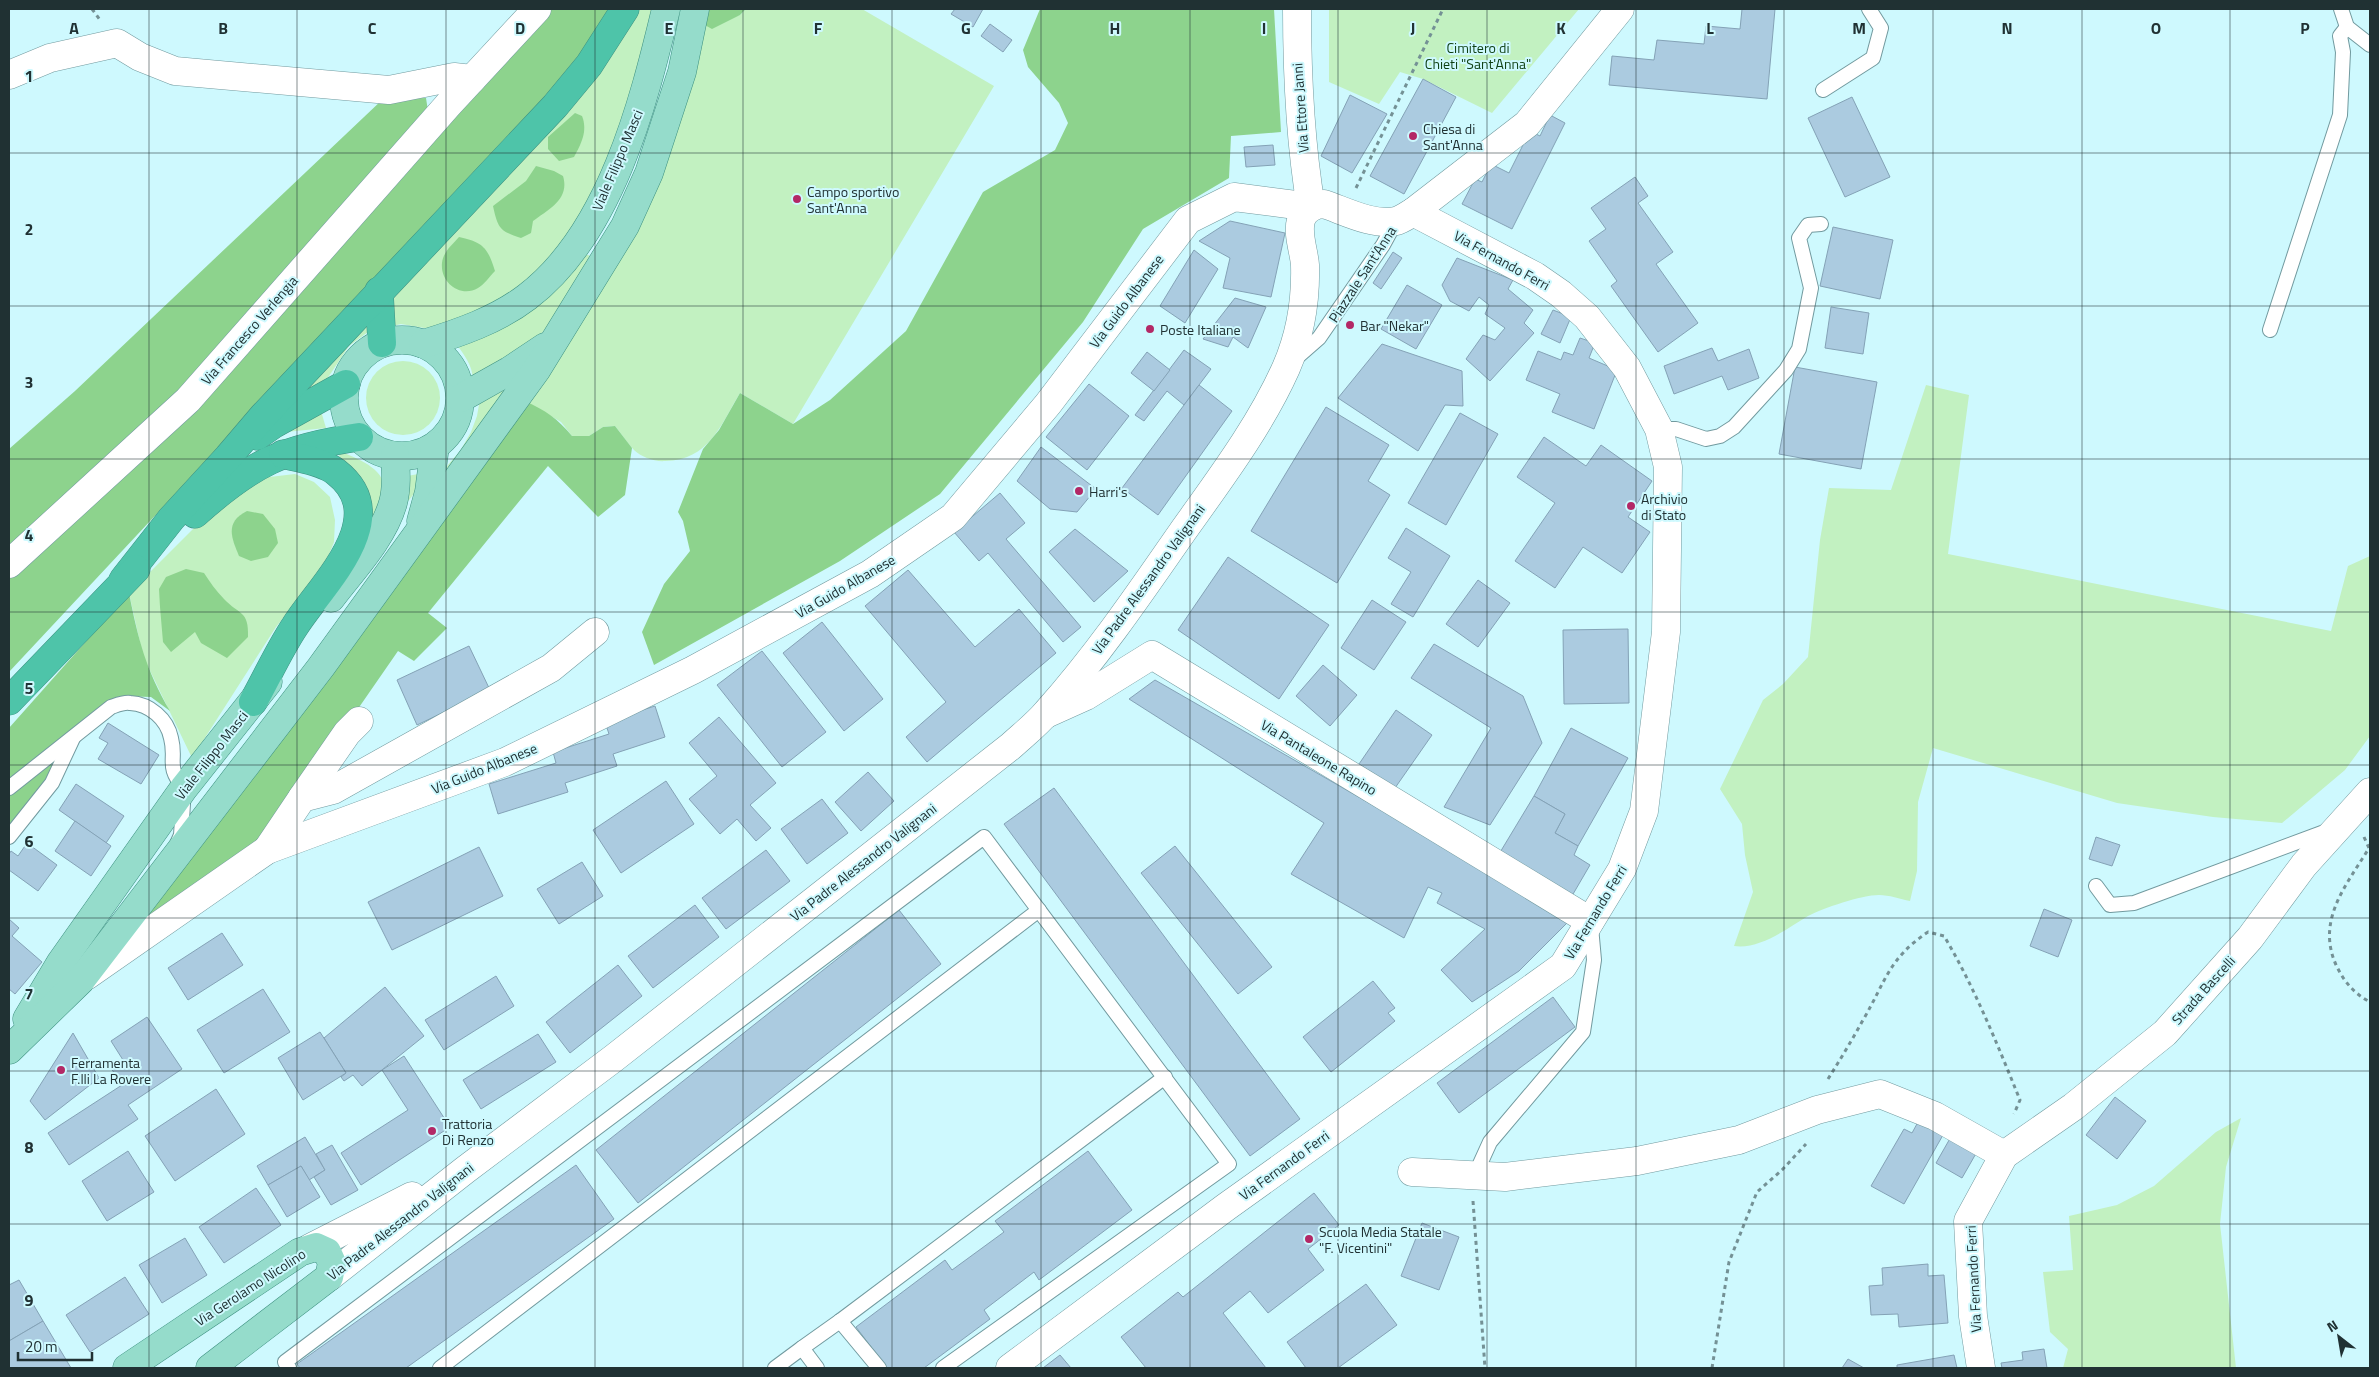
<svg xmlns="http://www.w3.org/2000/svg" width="2379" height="1377" font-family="'Titillium Web',sans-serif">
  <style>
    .green { fill: #c2f1c1 }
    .forest { fill: #8dd38d }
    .building { fill: #abcbe0; stroke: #84a2b6 }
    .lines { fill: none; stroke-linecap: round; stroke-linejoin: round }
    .lane-casing { stroke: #729a9f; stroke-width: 16 }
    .street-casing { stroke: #729a9f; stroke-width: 29 }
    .secondary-casing { stroke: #729a9f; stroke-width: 29 }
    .primary-casing { stroke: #3e9180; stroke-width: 29 }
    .highway-casing { stroke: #3e9180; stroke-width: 29 }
    .path { stroke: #749195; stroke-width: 3; stroke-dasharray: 4 4; stroke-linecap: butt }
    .lane { stroke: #fff; stroke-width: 14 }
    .street { stroke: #fff; stroke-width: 28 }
    .secondary { stroke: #fff; stroke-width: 28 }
    .primary { stroke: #95dccb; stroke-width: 28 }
    .highway { stroke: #4ec4a9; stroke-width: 28 }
    .grid { fill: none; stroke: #203133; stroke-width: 1; stroke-opacity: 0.55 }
    .poi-dot { fill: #b32866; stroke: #cef9fe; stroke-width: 2 }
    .labels { text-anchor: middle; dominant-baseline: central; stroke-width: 4; stroke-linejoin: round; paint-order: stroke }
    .park-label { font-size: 14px; fill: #0e3f12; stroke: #cef9fe }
    .street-label { font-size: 14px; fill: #203133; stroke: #cef9fe }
    .poi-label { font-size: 14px; fill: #203133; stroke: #cef9fe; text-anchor: start }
    .grid-label { font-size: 16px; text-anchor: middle; font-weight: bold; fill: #203133; stroke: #cef9fe; stroke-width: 4; stroke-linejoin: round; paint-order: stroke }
  </style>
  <rect width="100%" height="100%" fill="#cef9fe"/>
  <g class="green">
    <path d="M639,9h20l-18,72 -65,149 -49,54 -50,28 -47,17 -29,-5 -33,8 -19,14 -28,42 -27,13 339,-380z"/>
    <path d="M746,9h116l132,77 -201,338 -53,-31c-20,33 -31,67 -75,68 -10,1 -24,-4 -31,-11 -7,-7 -13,-17 -19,-24l-12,1 -14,9h-17l-11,-14 -36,-21 76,-112 102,-265 37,-9z"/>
    <path d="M1329,9h250l-87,104 -69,-34 -23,-7 -21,32 -50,-22z"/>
    <path d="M583,253l10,4c-20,33 -41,72 -73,97 -13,11 -32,17 -47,25 -1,-14 -8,-23 -16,-34z"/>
    <circle cx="403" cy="398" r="37"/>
    <path d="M1926,385l43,10 -21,159 383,77 17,-65 22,-10v180l-25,34 -63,53 -69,-6 -96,-14 -184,-55 -15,54 -1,69 -7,30c-10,-2 -21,-6 -31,-6 -18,0 -55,13 -71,21 -20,12 -49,34 -74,30l19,-54 -8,-37 -3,-31 -22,-35 43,-89 20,-16 25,-27 12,-117 9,-52 62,2z"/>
    <path d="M496,390h17l-74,103 8,-27 13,-15 11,-19 6,-16 3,-17z"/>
    <path d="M321,411l5,17 -50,5z"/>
    <path d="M341,452c16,6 47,18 43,40 -2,12 -10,26 -14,37l-13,-50 -18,-23z"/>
    <path d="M424,473l-7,17 -12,15 2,-29z"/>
    <path d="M295,474l19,8 16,15 5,23 -1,22 -10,25 -48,60 -84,131 -49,-102 -14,-63 68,-68 64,-47z"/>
    <path d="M2241,1118l-15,49 -6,57 16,144h-173l5,-19 -18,-17 -7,-60 30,-2 -4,-54 48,-11 37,-19 62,-54z"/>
  </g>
  <g class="forest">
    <path d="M543,9h75l-26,39 -583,624v-223l66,-58 308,-292 43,-1 6,39z"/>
    <path d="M706,9h40l-6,6 -28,14 -9,-5z"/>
    <path d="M1040,9h234l7,123 -50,4 -2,42 -86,51 -60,93 -143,172 -100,67 -186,104 -12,-33 22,-48 26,-33 -7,-30 -5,-9 25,-63 16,-19 21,-37 53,31 37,-24 76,-69 77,-139 72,-42 13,-27 -9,-20 -31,-36 -5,-17z"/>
    <path d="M575,113l7,3c6,15 -1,28 -8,41l-15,4 -11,-12v-12z"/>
    <path d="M536,166l18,5 9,5c7,23 -14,33 -30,45l-2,12 -10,5c-21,-7 -23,-9 -28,-32l33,-25z"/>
    <path d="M459,237c24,5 29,11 36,34 -5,5 -11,14 -17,17 -17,10 -38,-5 -36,-25 1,-11 11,-19 17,-26z"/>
    <path d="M525,401c20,9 33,18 47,35h17l14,-9 12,-1 17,22 -7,47 -27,22 -50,-51 -120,147 19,15 -33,33 -16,-10 -135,195 -109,71 -9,-2z"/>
    <path d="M247,511l16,3 12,15 3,14 -10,14 -17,4 -12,-5c-8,-19 -14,-34 8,-45z"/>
    <path d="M186,569l18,4c6,9 12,18 20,26 15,16 25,11 24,38l-21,21 -26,-15 -6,-11 -24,20 -8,-10 -3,-35 -1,-18 7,-12z"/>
    <path d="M129,593c9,46 17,77 41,118l-19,-14 -31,-1 -25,15 -38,47 -11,29 -37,45v-104z"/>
  </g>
  <g class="building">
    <path d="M955,9h28l-10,18 -22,-13z"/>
    <path d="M1742,9h33l-8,90 -158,-14 3,-29 42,4 3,-20 47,4 2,-18 34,3z"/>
    <path d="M990,24l22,16 -9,12 -22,-16z"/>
    <path d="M1423,79l33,18 -52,97 -34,-18z"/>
    <path d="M1350,95l37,19 -35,59 -31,-17z"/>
    <path d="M1852,97l38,80 -45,20 -37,-79z"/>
    <path d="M1550,115l15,8 -53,106 -50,-25 13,-25 7,3 9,-18 18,9 21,-42 10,5z"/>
    <path d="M1273,145l2,20 -29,2 -2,-20z"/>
    <path d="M1635,177l13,19 -10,7 35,49 -17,12 42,59 -40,29 -47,-66 6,-5 -28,-40 17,-12 -15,-21z"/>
    <path d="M1230,221l55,12 -14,64 -48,-9 7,-30 -31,-17z"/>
    <path d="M1833,227l60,13 -13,59 -60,-13z"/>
    <path d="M1194,250l24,19 -33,54 -25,-17z"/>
    <path d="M1393,252l9,6 -21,31 -8,-6z"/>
    <path d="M1457,258l56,22 -5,9 25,21 -9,13 10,10 -44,48 -24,-22 17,-24 12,5 10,-12 -20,-14 4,-9 -10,-8 -10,14 -19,-10 -8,-16z"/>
    <path d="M1407,285l35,20 -26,44 -35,-20z"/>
    <path d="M1235,298l31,9 -18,41 -15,-11 -5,10 -25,-8z"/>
    <path d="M1831,307l38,6 -6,41 -38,-6z"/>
    <path d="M1553,310l18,7 -11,26 -19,-9z"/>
    <path d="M1580,338l15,5 -6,15 28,12 -23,59 -42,-17 8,-18 -34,-14 12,-29 23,9 3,-8 9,3z"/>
    <path d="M1382,344l80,27 1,35 -18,-1 -27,46 -80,-53z"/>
    <path d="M1712,348l6,13 31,-12 10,29 -31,12 -6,-14 -48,18 -10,-28z"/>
    <path d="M1184,350l27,19 -27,36 -17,-14 -23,30 -9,-6z"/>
    <path d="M1147,352l23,18 -16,21 -23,-18z"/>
    <path d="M1795,367l82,15 -16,87 -82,-15z"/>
    <path d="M1089,384l40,32 -42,54 -41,-33z"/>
    <path d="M1199,385l33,26 -74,104 -36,-27z"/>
    <path d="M1326,407l63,38 -21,36 22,14 -53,88 -86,-52z"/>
    <path d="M1460,413l38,21 -52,91 -38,-22z"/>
    <path d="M1544,437l42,29 15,-21 51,36 -24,36 22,15 -28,41 -39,-26 -28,41 -40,-27 40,-58 -38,-26z"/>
    <path d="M1041,447l55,42 -19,23 -27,-3 -33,-28z"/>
    <path d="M1000,493l25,30 -19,16 75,88 -18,15 -75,-89 -9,8 -25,-29z"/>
    <path d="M1406,528l44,28 -37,61 -22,-13 20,-32 -23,-14z"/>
    <path d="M1075,529l53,42 -34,31 -45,-50z"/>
    <path d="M1228,557l101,68 -50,74 -101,-69z"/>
    <path d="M908,570l67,77 44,-38 37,44 -129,109 -21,-25 40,-35 -81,-96z"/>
    <path d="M1478,580l32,23 -32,44 -32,-23z"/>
    <path d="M1372,600l34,22 -32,48 -33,-22z"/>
    <path d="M822,622l61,77 -39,32 -61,-78z"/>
    <path d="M1628,629l1,74 -65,1 -1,-74z"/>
    <path d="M1434,644l89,52 19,47 -52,82 -46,-18 47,-79 -80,-50z"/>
    <path d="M469,646l21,44 -73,35 -20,-45z"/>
    <path d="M762,651l64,81 -44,35 -65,-82z"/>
    <path d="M1323,665l34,30 -27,31 -34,-30z"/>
    <path d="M1155,680l416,239 -52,52 -47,31 -31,-32 44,-41 -48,-26 5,-10 -14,-6 -24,51 -113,-64 33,-51 -195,-124z"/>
    <path d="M655,706l10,31 -52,17 4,12 -52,17 3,9 -70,22 -9,-30 67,-21 -3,-11 56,-18 -4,-12z"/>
    <path d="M1396,710l36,25 -37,53 -36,-24z"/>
    <path d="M719,717l57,66 -26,22 21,23 -15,13 -19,-22 -17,15 -31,-35 28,-23 -28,-33z"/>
    <path d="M108,723l51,32 -18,29 -43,-25 10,-16 -9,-5z"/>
    <path d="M1571,728l57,30 -50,88 -23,-13 10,-19 -31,-18z"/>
    <path d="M868,772l26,29 -33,30 -26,-29z"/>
    <path d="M666,781l28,43 -73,49 -28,-43z"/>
    <path d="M76,784l48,32 -18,27 -47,-33z"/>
    <path d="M1054,788l246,331 -50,37 -246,-332z"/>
    <path d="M1534,796l31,18 -10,19 23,13 -4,9 16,10 -21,36 -73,-42z"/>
    <path d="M822,799l26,34 -41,31 -26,-35z"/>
    <path d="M75,821l36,25 -20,30 -36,-25z"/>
    <path d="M2096,837l24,8 -8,21 -23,-7z"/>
    <path d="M27,843l30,22 -19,26 -29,-21v-16l2,-3 7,5z"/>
    <path d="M1175,846l97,121 -34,27 -97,-121z"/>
    <path d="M479,847l24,49 -111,54 -24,-48z"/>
    <path d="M766,850l24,31 -64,48 -24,-31z"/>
    <path d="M582,862l21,34 -44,28 -22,-35z"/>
    <path d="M695,905l24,32 -66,51 -25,-32z"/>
    <path d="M2044,909l28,11 -14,37 -28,-11z"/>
    <path d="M899,910l42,54 -303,239 -42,-53z"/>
    <path d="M9,919l10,9 -7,8 30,26 -27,32 -6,-5z"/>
    <path d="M222,933l21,32 -55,35 -20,-32z"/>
    <path d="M618,965l24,31 -72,57 -24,-31z"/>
    <path d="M496,976l18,30 -70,44 -19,-30z"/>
    <path d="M1373,981l22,27 -7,5 7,8 -64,51 -28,-35z"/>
    <path d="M385,987l39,49 -62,50 -9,-11 -9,6 -3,-4 5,-4 -22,-35z"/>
    <path d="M263,989l27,43 -66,41 -27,-43z"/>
    <path d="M1553,997l22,30 -116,86 -22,-30z"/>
    <path d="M147,1017l35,52 -54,36 10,14 -69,46 -21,-32 74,-48 -11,-17 12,-8 -12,-19z"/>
    <path d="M320,1032l26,41 -43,27 -25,-42z"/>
    <path d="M73,1033l26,45 -54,42 -15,-19z"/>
    <path d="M538,1034l18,28 -75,47 -18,-29z"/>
    <path d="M404,1056l46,71 -89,58 -20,-32 67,-43 -26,-40z"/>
    <path d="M216,1089l29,45 -70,47 -30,-45z"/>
    <path d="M2115,1097l31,24 -29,38 -31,-24z"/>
    <path d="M1918,1122l25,13 -39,69 -33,-18 33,-57 8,4z"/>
    <path d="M1952,1135l26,15 -16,28 -26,-15z"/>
    <path d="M305,1137l20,33 -16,10 -8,-14 -33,19 -11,-19z"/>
    <path d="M332,1145l26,45 -27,15 -17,-28 11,-7 -9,-16z"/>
    <path d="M128,1151l26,41 -47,29 -25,-40z"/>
    <path d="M1088,1151l44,59 -93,70 -5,-8 -50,38 6,9 -66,49h-37l-31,-41 89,-67 7,10 52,-38 -9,-11z"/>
    <path d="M576,1165l38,54 -208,149h-106l-3,-4z"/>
    <path d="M301,1166l19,31 -33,20 -19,-32z"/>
    <path d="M256,1188l25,37 -57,38 -25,-36z"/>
    <path d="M1314,1193l25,32 -31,24 16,21 -56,43 -18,-22 -27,22 43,55h-120l-25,-31 57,-45 5,5z"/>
    <path d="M1422,1223l37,14 -20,53 -38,-14z"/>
    <path d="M185,1238l22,37 -45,28 -23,-38z"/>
    <path d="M1928,1264v12l16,-1 4,48 -49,4 -1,-13 -27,1 -2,-29 14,-1 -1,-17z"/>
    <path d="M125,1277l24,37 -59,38 -24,-37z"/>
    <path d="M19,1280l24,41 -34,20v-56z"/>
    <path d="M1366,1284l31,41 -59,43h-32l-19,-26z"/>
    <path d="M43,1321l28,47h-62v-27z"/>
    <path d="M2044,1349l3,19h-45l-1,-5 22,-3 -1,-8z"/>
    <path d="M1060,1355l11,13h-28z"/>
    <path d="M1954,1355l3,13h-60v-3z"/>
    <path d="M1848,1359l16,9h-22z"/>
  </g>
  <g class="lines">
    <g class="lane-casing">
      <g id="lane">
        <path d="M2341,9l6,18 23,18"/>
        <path d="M1823,90l50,-32 8,-30 -12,-19"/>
        <path d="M2270,330l70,-215 3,-63 -3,-16 7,-9"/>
        <path d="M1295,359l24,-21 64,-93 13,-24"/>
        <path d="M1659,429h17l30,10 14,-3 14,-9 52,-57 13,-21 12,-61 -12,-50 9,-13 13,-1"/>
        <path d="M9,788l102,-81c6,-2 13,-5 19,-4 20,1 37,16 41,35 6,23 -6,27 13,50l-3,47 -4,9"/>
        <path d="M9,837l43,-54 21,-45"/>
        <path d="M2096,886l14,19 24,-2 193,-72"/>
        <path d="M1475,1175l15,-33 93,-110 11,-72 -3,-33"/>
        <path d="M802,1348l38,-27"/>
        <path d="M289,1368l-4,-6 699,-525 245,327 -286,204"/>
        <path d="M440,1368l599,-458"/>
        <path d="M775,1368l27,-20 15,20"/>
        <path d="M879,1368l-39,-47 325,-244"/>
      </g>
    </g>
    <g class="street-casing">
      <g id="street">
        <path d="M9,75l41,-17 67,-15 23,14 35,14 214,19 65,-13 18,2"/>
        <path d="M9,564l179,-164 260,-295 89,-96"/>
        <path d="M1046,714l40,-18 66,-41 438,266"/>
        <path d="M302,798l45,-65 12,-12"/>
        <path d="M267,850l35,-52 31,-8 218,-122 44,-36"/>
        <path d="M86,976l181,-126 238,-88 188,-92 177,-96 83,-57 95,-113 140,-184 46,-23 77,10c-11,-66 -14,-131 -14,-198"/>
        <path d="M1412,1172l93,5 132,-16 102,-21 78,-30 63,-16 55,22 69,39"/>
        <path d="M1010,1368l216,-161 337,-241 59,-97 22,-58 22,-179 2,-165 -9,-38 -32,-61 -40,-51 -26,-23 -26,-18 -122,-64"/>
        <path d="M1981,1368l-8,-52 -5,-95 36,-66 69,-48 92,-74 85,-95 54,-73 66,-73"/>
      </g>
    </g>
    <g class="secondary-casing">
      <g id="secondary">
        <path d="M310,1248l102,-52"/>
        <path d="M329,1277l136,-107 149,-112 397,-312c12,-11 26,-22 36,-34 50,-56 93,-119 136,-181 37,-52 77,-105 103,-163 14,-32 20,-68 19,-103 -1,-14 -8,-31 -4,-45 3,-10 13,-16 23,-16 21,7 49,22 72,17 5,-1 12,-6 17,-9l114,-88 93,-115"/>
      </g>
    </g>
    <g class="primary-casing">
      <g id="primary">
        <circle cx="402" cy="398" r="58"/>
        <path d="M423,344c36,-11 74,-24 104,-47 83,-63 116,-192 139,-288"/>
        <path d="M461,398l48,-27 36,-24"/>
        <path d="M421,521l8,-29 6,-46"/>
        <path d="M331,598c22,-29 52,-60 62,-95 4,-15 3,-31 2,-47"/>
        <path d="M27,1019l34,-57 123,-174 84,-106"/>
        <path d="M9,1050l72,-70 240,-313 216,-298 88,-143 24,-53 33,-101 13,-63"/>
        <path d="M127,1368l173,-116 16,-5 11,5 5,11 -3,14 -119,91"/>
      </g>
    </g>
    <g class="highway-casing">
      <g id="highway">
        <path d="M379,291l3,52"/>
        <path d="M257,436l17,-12 72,-40"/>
        <path d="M195,514c57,-51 88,-66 164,-77"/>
        <path d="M123,580l48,-61 57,-62 35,-41 292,-310 34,-41 36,-56"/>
        <path d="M9,701l127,-132"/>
        <path d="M253,702c14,-25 26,-52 42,-76 26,-41 100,-108 41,-154 -14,-11 -36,-13 -53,-18"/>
      </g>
    </g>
    <g class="path">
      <path d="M92,9l8,11"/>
      <path d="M1356,188l87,-179"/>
      <path d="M2364,837l5,11c-23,38 -54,73 -32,119 8,16 18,27 33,35"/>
      <path d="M1828,1079c12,-19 24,-39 35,-59 23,-39 25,-61 65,-88l16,4c30,50 54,110 76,164l-6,14"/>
      <path d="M1473,1201l12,167"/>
      <path d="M1712,1368l17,-106 28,-70 25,-22 24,-26"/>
    </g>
    <use href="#lane" class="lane"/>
    <use href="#street" class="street"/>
    <use href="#secondary" class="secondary"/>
    <use href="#primary" class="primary"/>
    <use href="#highway" class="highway"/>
  </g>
  <path class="grid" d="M149,9v1359M297,9v1359M446,9v1359M595,9v1359M743,9v1359M892,9v1359M1041,9v1359M1190,9v1359M1338,9v1359M1487,9v1359M1636,9v1359M1784,9v1359M1933,9v1359M2082,9v1359M2230,9v1359M9,153h2361M9,306h2361M9,459h2361M9,612h2361M9,765h2361M9,918h2361M9,1071h2361M9,1224h2361"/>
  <g class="poi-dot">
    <circle cx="1413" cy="136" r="5"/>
    <circle cx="797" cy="199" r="5"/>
    <circle cx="1350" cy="325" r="5"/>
    <circle cx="1150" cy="329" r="5"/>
    <circle cx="1079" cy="491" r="5"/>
    <circle cx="1631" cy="506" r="5"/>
    <circle cx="61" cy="1070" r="5"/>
    <circle cx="432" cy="1131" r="5"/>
    <circle cx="1309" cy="1239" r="5"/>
  </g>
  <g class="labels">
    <g class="park-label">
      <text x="1478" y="47">Cimitero di<tspan x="1478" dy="16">Chieti "Sant'Anna"</tspan></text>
    </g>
    <g class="street-label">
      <text transform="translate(1300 108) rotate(-94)">Via Ettore Janni</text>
      <text transform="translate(617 160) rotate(-67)">Viale Filippo Masci</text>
      <text transform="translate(1502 260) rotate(29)">Via Fernando Ferri</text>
      <text transform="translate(1362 274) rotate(-57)">Piazzale Sant'Anna</text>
      <text transform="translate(1126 301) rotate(-53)">Via Guido Albanese</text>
      <text transform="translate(249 330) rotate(-49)">Via Francesco Verlengia</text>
      <text transform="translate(1148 579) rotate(-54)">Via Padre Alessandro Valignani</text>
      <text transform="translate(845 586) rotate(-30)">Via Guido Albanese</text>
      <text transform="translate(211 755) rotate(-52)">Viale Filippo Masci</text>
      <text transform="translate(1319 757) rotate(31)">Via Pantaleone Rapino</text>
      <text transform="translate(484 768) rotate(-22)">Via Guido Albanese</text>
      <text transform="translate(863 862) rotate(-38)">Via Padre Alessandro Valignani</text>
      <text transform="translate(1595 912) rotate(-59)">Via Fernando Ferri</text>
      <text transform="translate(2203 990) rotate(-48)">Strada Bascelli</text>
      <text transform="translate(1284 1165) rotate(-36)">Via Fernando Ferri</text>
      <text transform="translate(400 1221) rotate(-38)">Via Padre Alessandro Valignani</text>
      <text transform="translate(1973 1279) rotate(-93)">Via Fernando Ferri</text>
      <text transform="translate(250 1287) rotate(-33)">Via Gerolamo Nicolino</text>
    </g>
    <g class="poi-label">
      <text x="1423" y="128">Chiesa di<tspan x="1423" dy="16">Sant'Anna</tspan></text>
      <text x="807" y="191">Campo sportivo<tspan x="807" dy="16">Sant'Anna</tspan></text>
      <text x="1360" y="325">Bar "Nekar"</text>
      <text x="1160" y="329">Poste Italiane</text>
      <text x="1089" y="491">Harri's</text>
      <text x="1641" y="498">Archivio<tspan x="1641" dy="16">di Stato</tspan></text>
      <text x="71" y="1062">Ferramenta<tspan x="71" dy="16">F.lli La Rovere</tspan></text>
      <text x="442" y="1123">Trattoria<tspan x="442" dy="16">Di Renzo</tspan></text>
      <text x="1319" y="1231">Scuola Media Statale<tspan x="1319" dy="16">"F. Vicentini"</tspan></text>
    </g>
  </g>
  <g class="grid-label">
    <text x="74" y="34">A</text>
    <text x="223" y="34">B</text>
    <text x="372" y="34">C</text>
    <text x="520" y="34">D</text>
    <text x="669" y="34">E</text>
    <text x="818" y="34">F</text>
    <text x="966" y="34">G</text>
    <text x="1115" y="34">H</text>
    <text x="1264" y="34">I</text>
    <text x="1413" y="34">J</text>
    <text x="1561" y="34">K</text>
    <text x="1710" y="34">L</text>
    <text x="1859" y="34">M</text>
    <text x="2007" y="34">N</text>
    <text x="2156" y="34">O</text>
    <text x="2305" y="34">P</text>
    <text x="29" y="82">1</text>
    <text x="29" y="235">2</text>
    <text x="29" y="388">3</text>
    <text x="29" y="541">4</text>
    <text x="29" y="694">5</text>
    <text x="29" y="847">6</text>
    <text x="29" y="1000">7</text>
    <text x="29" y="1153">8</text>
    <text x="29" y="1306">9</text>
  </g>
  <rect width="2379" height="1377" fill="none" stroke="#203133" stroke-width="20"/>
  <g transform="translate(2339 1337) rotate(329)" stroke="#cef9fe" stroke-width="4" paint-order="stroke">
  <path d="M0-4L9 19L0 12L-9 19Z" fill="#203133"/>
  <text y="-8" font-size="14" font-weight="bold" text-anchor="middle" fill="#203133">N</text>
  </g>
  <path d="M18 1352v8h74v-8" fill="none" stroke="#203133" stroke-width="2.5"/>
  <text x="25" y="1352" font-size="15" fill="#203133" stroke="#cef9fe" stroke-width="4" paint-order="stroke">20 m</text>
</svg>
